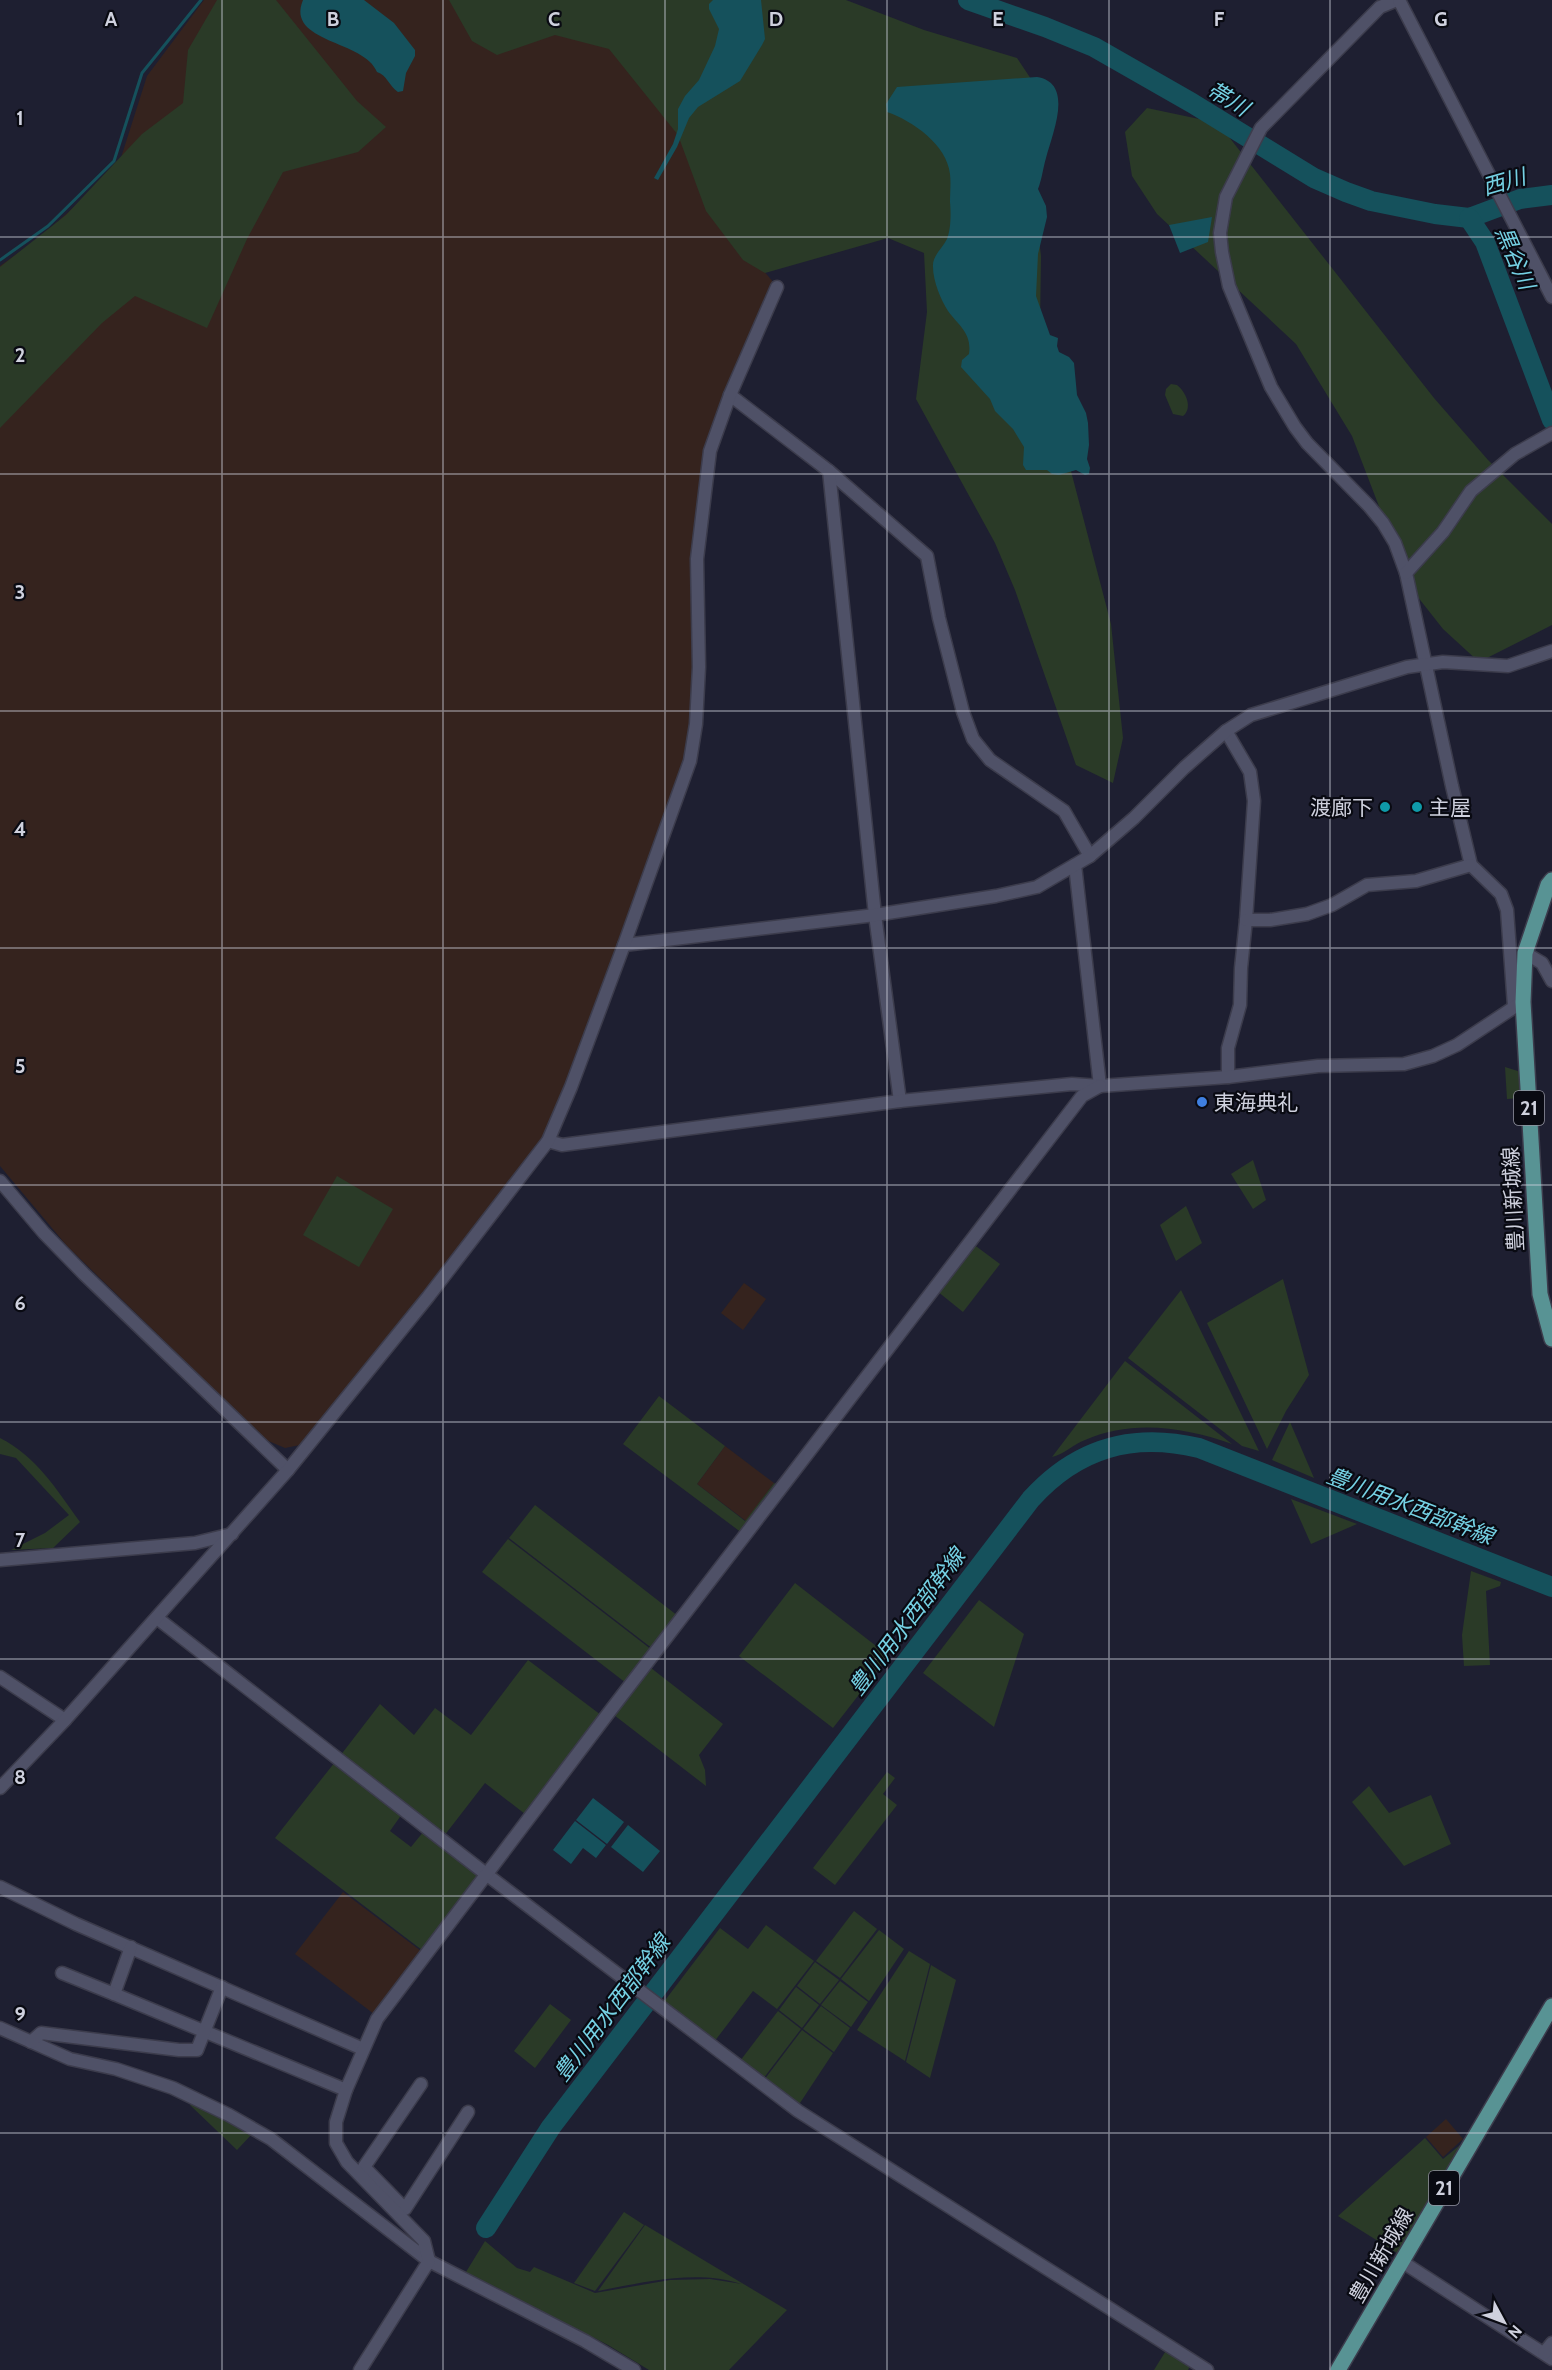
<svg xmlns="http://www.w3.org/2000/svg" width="1552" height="2370" font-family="Cabin,'Noto Sans JP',sans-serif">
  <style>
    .industrial { fill: #35231e }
    .green { fill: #2a3a27 }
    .water { fill: #15515c }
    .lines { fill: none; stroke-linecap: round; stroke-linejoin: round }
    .stream { stroke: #15515c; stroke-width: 3 }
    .river { stroke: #15515c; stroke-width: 20 }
    .minor-casing { stroke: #3c3c4c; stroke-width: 15 }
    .major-casing { stroke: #3c3c4c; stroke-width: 18 }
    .minor { stroke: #4f5167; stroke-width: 12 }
    .major { stroke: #589394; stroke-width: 15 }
    .grid { fill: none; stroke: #cfd1de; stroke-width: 1.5; stroke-opacity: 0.55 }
    .culture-dot { fill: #0f9aa8; stroke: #090a12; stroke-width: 2 }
    .shop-dot { fill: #3f7fe0; stroke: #090a12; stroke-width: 2 }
    .labels { text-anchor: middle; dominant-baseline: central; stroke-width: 4.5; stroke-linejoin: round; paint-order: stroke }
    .shield { fill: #090a12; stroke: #9495a1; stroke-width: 1.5 }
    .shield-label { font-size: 20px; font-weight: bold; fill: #cfd1de }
    .poi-label { font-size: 21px; fill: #cfd1de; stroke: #090a12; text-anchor: start }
    .street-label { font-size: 21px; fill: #cfd1de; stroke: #090a12 }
    .water-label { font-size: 22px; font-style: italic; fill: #75d1e4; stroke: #090a12 }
    .grid-label { font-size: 20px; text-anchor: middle; font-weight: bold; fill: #cfd1de; stroke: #090a12; stroke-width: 4.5; stroke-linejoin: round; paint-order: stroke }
  </style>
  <rect width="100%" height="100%" fill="#1e1f31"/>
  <g class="industrial">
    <path d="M204,0h568l-48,225 51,59 -68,169 -12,213 -8,90 -142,383 -234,297 -11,9 -15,3 -19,-8 -199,-194 -67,-80v-900l43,-31 75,-68 29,-91z"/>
    <path d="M744,1283l22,16 -23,31 -22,-17z"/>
    <path d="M725,1446l49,37 -28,38 -49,-37z"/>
    <path d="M343,1892l78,59 -47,63 -79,-60z"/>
    <path d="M1446,2119l17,20 -20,18 -17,-20z"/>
  </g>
  <g class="green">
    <path d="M217,0h59l81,101 29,26 -28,25 -75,20 -36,67 -40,89 -72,-32 -33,27 -102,105v-161l66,-52 76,-81 41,-31 5,-53z"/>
    <path d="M449,0h397l78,30 93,28 16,24 -3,86 11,88 -1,71 15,83 56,214 12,114 -10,45 -37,-18 -61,-175 -20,-47 -79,-144 11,-87 -3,-59 -36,-15 -123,35 -22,-13 -37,-49 -28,-76 -69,-86 -54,-14 -58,20 -25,-14z"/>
    <path d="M1147,108l71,15 216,275 54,62 64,64v101l-73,37 -36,-33 -26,-33 -22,-48 -43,-112 -56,-92 -139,-130 -25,-38 -7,-44z"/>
    <path d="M1171,384l6,1c9,7 16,23 6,31l-10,-2 -8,-19 1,-6z"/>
    <path d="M1505,1067l16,5v26l-14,1z"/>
    <path d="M1253,1160l13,40 -13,9 -22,-35z"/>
    <path d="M337,1176l56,33 -34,58 -56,-32z"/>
    <path d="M1186,1206l16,37 -26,18 -16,-36z"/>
    <path d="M973,1244l27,20 -37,48 -26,-21z"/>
    <path d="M1283,1279l26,96 -23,36 -19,38 -60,-126z"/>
    <path d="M1181,1290l78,161 -17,-5 -114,-88z"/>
    <path d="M1125,1361l107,83c-47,-17 -100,-25 -147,-4 -11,4 -22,15 -33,17z"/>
    <path d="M659,1396l66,50 -28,38 48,37 29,-38 4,2 -36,48 -119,-89z"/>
    <path d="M1290,1422l24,56 -42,-18z"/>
    <path d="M0,1438c36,18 57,52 80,84l-27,26 -42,2 34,-17 24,-18 -53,-57 -16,-4z"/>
    <path d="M1291,1499l66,25 -46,20z"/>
    <path d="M535,1505l143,111 -25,33 -144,-111z"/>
    <path d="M508,1539l144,111 -26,33 -144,-111z"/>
    <path d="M1471,1571l30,11 -1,4 -14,5 4,74 -26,1 -2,-31z"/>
    <path d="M795,1583l94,73 -56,72 -94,-72z"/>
    <path d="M979,1600l45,34 -30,93 -71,-54z"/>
    <path d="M528,1660l73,55 -76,99 -40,-31 -41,53 -104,-80 40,-52 34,31 21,-27 36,27z"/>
    <path d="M651,1668l72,56 -24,31 6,15 1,16 -92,-71z"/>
    <path d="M335,1762l67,52 -12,17 21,16 13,-16 56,43 -58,76 -147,-112z"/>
    <path d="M887,1772l8,6 -12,16 14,11 -62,80 -22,-17z"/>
    <path d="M1369,1786l20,27 42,-18 20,49 -47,22 -52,-64z"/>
    <path d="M854,1911l23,18 -37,49 -24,-17z"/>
    <path d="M766,1925l48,36 -37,48 -24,-18 -39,51 -51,-39 57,-75 28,21z"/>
    <path d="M879,1930l25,19 -35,52 -28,-22z"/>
    <path d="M909,1951l21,13 -25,97 -48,-31z"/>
    <path d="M815,1962l24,18 -19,24 -23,-18z"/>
    <path d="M931,1965l25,15 -26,98 -24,-16z"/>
    <path d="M840,1981l28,21 -17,25 -30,-22z"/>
    <path d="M796,1987l23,18 -17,23 -23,-18z"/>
    <path d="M550,2004l21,16 -36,48 -21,-17z"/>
    <path d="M821,2006l29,22 -16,24 -31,-23z"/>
    <path d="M778,2011l23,18 -38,50 -23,-18z"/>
    <path d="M802,2030l31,23 -35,53 -34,-26z"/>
    <path d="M192,2103l60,31 -15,16 -47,-45z"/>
    <path d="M1425,2138l18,21 22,-18 -68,112 -59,-37z"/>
    <path d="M624,2212l20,13 -49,66 -21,-8z"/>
    <path d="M645,2225l142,85 -58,60h-80l-41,-25 -142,-73 19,-31 32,27 13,4 4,-5 61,26 75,-13 40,-1 32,5c-46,-15 -98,-2 -144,7z"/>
    <path d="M1167,2349l24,15 -3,6h-34z"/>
  </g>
  <g class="water">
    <path d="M303,0h61l30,23 21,27v6l-9,17 -3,18 -5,1c-9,-6 -11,-17 -21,-20 -12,-32 -92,-29 -74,-72z"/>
    <path d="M713,0h48l4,39 -3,6 -22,36 -42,26 -9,11 -12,29 -19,33 -4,-2 19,-34 5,-15v-20l7,-13 14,-16 16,-34 4,-17 -10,-20v-5z"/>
    <path d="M1037,77c38,6 15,57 9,81 -3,10 -4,21 -8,31l8,17 1,11 -9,37 -2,42 14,39 8,3 -1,8 2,6 10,5 5,6 3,32 9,18 2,10 1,22 -2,14 3,9 -1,6 -4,1 -9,-5 -17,5 -7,-1 -5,-4h-21l-3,-5 1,-18 -11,-18 -18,-18 -5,-12 -29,-32 1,-7 7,-6c3,-21 -10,-28 -21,-43 -7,-11 -15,-30 -15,-44 -1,-11 9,-18 14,-28 4,-10 4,-26 3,-37 0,-9 1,-19 0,-28 -3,-29 -37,-53 -63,-62l-1,-8 11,-17z"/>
    <path d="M1212,217l-4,25 -28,11 -11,-28z"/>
    <path d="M593,1798l31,24 -17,22 -31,-24z"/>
    <path d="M575,1821l31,24 -10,13 -13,-10 -12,16 -18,-14z"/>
    <path d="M628,1825l32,26 -17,21 -32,-25z"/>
  </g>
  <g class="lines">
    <path class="stream" d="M0,260l48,-34 66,-65 28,-88 59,-73"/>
    <g class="river">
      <path d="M968,0l77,27 49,20 98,56 122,75 32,14 25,9 64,13 34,4 51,-19 32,-4"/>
      <path d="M1469,218l16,24 67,178"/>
      <path d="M486,2228l65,-101 480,-628c46,-51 101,-67 168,-51l353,139"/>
    </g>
    <g class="minor-casing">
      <g id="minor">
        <path d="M1397,0l-17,7 -119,121 -35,69 -6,36 2,19 7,34 42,101 24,40 12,16 62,63 14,17 12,20 11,30 46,213 19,79 30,29 6,16 7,96"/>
        <path d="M1399,0l153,297"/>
        <path d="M730,395l99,76 98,85 12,62 24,94 10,27 17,21 74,51 26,45"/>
        <path d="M829,471l46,444 25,186"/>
        <path d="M1406,573l37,-41 28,-41 44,-37 37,-21"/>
        <path d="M1226,731l24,41 4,29 -8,119 -5,48 -1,37 -12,43v29"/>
        <path d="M1075,865l25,221"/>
        <path d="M1246,920h24l37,-6 25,-9 35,-20 49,-4 55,-16"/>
        <path d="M624,945l251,-30 121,-19 41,-9 53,-31 44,-38 50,-50 42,-37 25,-16 156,-48 36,-5 65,4 44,-15"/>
        <path d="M1525,953l17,10 10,18"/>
        <path d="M548,1141l14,4 338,-44 172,-17 28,2 128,-9 90,-11 86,-2 29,-8 24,-11 62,-41"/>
        <path d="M0,1181l44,52 40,41 204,196"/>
        <path d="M0,1560l195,-17 37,-9"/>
        <path d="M157,1618l329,256 312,237 409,259"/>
        <path d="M0,1677l65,43"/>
        <path d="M0,1788l65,-68 223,-250 140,-173 120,-156 23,-54 53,-142 66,-184 6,-37 3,-57 -2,-108 13,-108 20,-56 47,-108"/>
        <path d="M0,1887l76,37 287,125"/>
        <path d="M131,1947l-17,47 232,96"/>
        <path d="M62,1973l52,21"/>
        <path d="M0,2028l70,31 46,10 57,19 56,27 42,24 158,122 156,80 49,29"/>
        <path d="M31,2042l10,-9 138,17h18l25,-63"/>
        <path d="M421,2084l-57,83 41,42 63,-97"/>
        <path d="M1401,2261l151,98"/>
        <path d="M1544,2353l8,-10"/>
        <path d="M360,2370l69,-109 -5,-20 -77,-79 -11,-19v-21l10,-32 31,-71 230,-304 475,-619 18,-10"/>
      </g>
    </g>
    <g class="major-casing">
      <g id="major">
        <path d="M1552,880l-4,5 -23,68 -2,49 17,292 12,45"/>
        <path d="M1338,2370l214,-364"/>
      </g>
    </g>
    <use href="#minor" class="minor"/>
    <use href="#major" class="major"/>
  </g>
  <path class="grid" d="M222,0v2370M443,0v2370M665,0v2370M887,0v2370M1109,0v2370M1330,0v2370M0,237h1552M0,474h1552M0,711h1552M0,948h1552M0,1185h1552M0,1422h1552M0,1659h1552M0,1896h1552M0,2133h1552"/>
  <g class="culture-dot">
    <circle cx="1385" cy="807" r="6"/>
    <circle cx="1417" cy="807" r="6"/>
  </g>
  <circle class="shop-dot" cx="1202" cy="1102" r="6"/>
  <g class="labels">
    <g class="shield">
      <rect x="1514" y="1091" width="30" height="34" rx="4.5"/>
      <rect x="1429" y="2171" width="30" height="34" rx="4.5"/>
    </g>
    <g class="shield-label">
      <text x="1529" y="1108">21</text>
      <text x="1444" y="2188">21</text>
    </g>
    <g class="poi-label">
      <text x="1373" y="807" text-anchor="end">渡廊下</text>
      <text x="1429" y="807">主屋</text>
      <text x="1214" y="1102">東海典礼</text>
    </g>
    <g class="street-label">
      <text transform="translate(1513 1199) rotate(-93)">豊川新城線</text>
      <text transform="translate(1381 2255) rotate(-60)">豊川新城線</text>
    </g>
    <g class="water-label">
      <text transform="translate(1228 99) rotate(31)">帯川</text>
      <text transform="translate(1504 182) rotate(-16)">西川</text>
      <text transform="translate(1515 258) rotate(67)">黒谷川</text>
      <text transform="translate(1410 1506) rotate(21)">豊川用水西部幹線</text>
      <text transform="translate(907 1622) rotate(-53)">豊川用水西部幹線</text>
      <text transform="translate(612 2008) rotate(-53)">豊川用水西部幹線</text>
    </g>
  </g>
  <g class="grid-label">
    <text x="111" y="26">A</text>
    <text x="333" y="26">B</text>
    <text x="554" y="26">C</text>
    <text x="776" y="26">D</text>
    <text x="998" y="26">E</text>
    <text x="1219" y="26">F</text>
    <text x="1441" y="26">G</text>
    <text x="20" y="125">1</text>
    <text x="20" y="362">2</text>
    <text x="20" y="599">3</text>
    <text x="20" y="836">4</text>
    <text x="20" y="1073">5</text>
    <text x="20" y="1310">6</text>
    <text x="20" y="1547">7</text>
    <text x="20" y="1784">8</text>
    <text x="20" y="2021">9</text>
  </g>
  <g transform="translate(1504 2322) rotate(131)" stroke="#090a12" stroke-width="4.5" paint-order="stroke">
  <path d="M0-4.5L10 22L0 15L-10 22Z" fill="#cfd1de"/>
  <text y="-9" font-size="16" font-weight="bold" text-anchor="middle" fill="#cfd1de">N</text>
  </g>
</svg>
